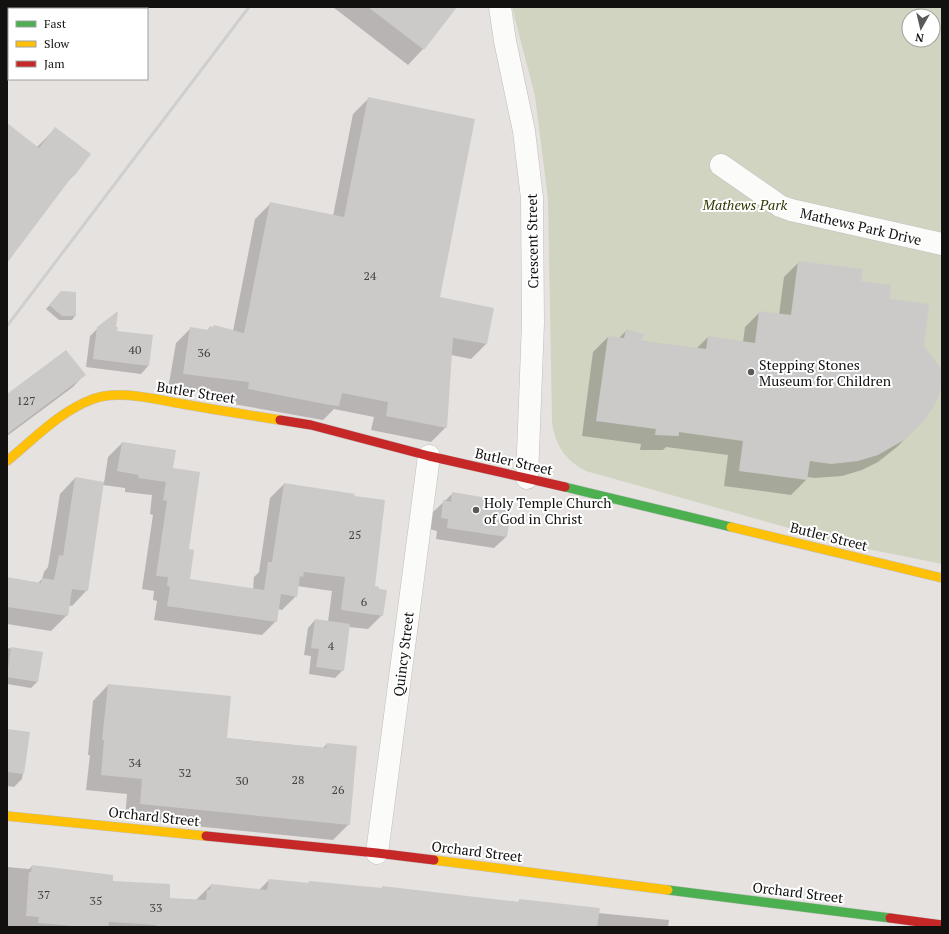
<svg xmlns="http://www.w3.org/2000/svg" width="949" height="934" font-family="'PT Serif',serif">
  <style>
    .green { fill: #d0d4c1; fill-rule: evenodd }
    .shadow { fill: #0003 }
    .building { fill: #cccac9 }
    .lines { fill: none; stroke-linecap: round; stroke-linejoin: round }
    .street-casing { stroke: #c1bebd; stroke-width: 23 }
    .fast-casing { stroke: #c1bebd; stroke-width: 10 }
    .slow-casing { stroke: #c1bebd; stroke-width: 10 }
    .jam-casing { stroke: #c1bebd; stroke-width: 10 }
    .street { stroke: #fbfbfa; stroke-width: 22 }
    .fast { stroke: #4caf50; stroke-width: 9 }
    .slow { stroke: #ffc107; stroke-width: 9 }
    .jam { stroke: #c62828; stroke-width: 9 }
    .rail { stroke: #d0cfcf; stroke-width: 3 }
    .poi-dot { fill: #5c5a59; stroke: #fff; stroke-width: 1.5 }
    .labels { text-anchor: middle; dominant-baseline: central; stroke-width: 4; stroke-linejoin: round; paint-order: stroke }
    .number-label { font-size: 12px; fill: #42403f }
    .park-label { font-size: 14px; font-style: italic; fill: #2f3900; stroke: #fff }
    .street-label { font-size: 14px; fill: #121110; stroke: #fff }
    .poi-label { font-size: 14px; fill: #121110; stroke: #fff; text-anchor: start }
  </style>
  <rect width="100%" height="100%" fill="#e5e2e0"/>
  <path class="green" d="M512,7h430v557l-89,-18 -267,-75c-21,-11 -32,-27 -34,-51l-4,-221 -13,-103zM909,16h24v24h-24z"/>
  <g class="shadow">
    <path d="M7,7h24l-1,2h-21v30l-2,2z"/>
    <path d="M333,7h122l-32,42 -15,16z"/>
    <path d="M368,99l70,199 48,46 -15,15 -20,-4 -5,72 -15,15 -60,-12 3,-13 -40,-8 -11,11 -90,-16 1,-7 -66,-8 8,-46 15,-15 16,3 3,-4 23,4 22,-112 15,-15 63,12 20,-102z"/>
    <path d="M7,125l30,22 18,-18 20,45 -7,7 -61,81z"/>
    <path d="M799,262l61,20 29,18 53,72v11l-19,38 -26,26 -19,15 -16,8 -20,6 -27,2 -8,-1 -1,3 -15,15 -67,-9 4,-31 -62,-8 -3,3h-23l1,-6 -59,-8 11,-84 15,-15 10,2 8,-8 15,10 55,8 12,-12 35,5 2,-15 15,-15 19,3 5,-38z"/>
    <path d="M76,293l-1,23 -3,4h-13l-13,-11 12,-13z"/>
    <path d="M115,327l1,4 32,35 -7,8 -55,-7 4,-31 8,-8z"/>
    <path d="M84,375l-11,12 -66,49v-41z"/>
    <path d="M122,443l50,26 16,81v30l65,9 1,-12 5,-5 11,-74 14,-14 89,103 9,28 -14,14 -19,-2 -6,43 -8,8 -26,-4 2,-18 -7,-1 4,-27 7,-8 13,2 4,-31 -35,-5 -1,10 -14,14 -4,-1 -2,12 -14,14 -108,-15 3,-19 -4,-1 1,-9 -12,-2 11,-74 -3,-1 2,-19 -27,-3v-4l-22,-3 -16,105 -15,16 -4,-1 -1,10 -16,16 -44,-7v-45l31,4 4,-4 2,-7 4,-5 12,-73 15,-16 29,5 4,-26z"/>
    <path d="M452,494l54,43 -12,11 -58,-9 1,-8 -8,-2 3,-16z"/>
    <path d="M7,648l35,5 -5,29 -6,6 -24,-4z"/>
    <path d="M108,685l117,53 98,10 4,-4 22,80 -16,16 -208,-21 2,-25 -41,-4 4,-35h-2l5,-54z"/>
    <path d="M7,730l22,3 -7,46 -8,8 -7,-1z"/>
    <path d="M32,866l80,16 56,17 28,1 15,-15 48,5 10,-10 39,4 1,-2 209,20 2,-2 78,13 71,7 -1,7h-661v-60l22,2z"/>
  </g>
  <g class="building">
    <path d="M368,7h89l-33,43z"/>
    <path d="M368,97l107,22 -35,178 54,11 -7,36 -34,-6 -6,90 -61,-12 2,-14 -46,-9 -3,13 -9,-1 -82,-16 1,-7 -66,-8 7,-47 19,3 1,-4 3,1 1,-2 30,8 26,-131 74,15z"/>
    <path d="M7,123l32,25 16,-21 36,27 -16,21 -1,-1 -67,89z"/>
    <path d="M798,261l65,8 -2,12 30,4 -1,14 39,5 -5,42 18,24v17l-7,17 -11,17 -20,19 -26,15 -20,6 -27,3 -21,-3 -3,19 -68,-9 4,-30 -64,-9v4l-24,-1 1,-6 -60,-8 12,-85 16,2 2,-9 18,5 -2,7 64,8 2,-13 47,7 4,-32 32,4z"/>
    <path d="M61,291l15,1v24h-14l-13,-11z"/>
    <path d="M118,311l-2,16h2l-1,4 36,4 -4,31 -56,-7 4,-32z"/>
    <path d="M66,350l20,25 -79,59v-40z"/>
    <path d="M122,442l54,8 -3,18 27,4 -11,77 5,1 -4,29 74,11 4,-28h4l12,-79 71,11 -1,2 31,4 -10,86 4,1v2l8,1 -4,26 -42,-6 4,-33 -41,-5 -1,5 -3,-1 -3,21 -16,-3 -4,28 -110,-16 3,-19 -3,-1 1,-9 -12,-1 11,-75 -4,-1 3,-18 -28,-4 1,-3 -22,-4z"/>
    <path d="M75,477l29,5 -16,109 -16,-2 -4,27 -61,-9v-30l34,6 1,-5 12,2 5,-25 4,1z"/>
    <path d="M452,492l60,10 -5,35 -60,-9 1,-9 -7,-1 2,-18 8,2z"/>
    <path d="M315,619l35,5 -6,47 -28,-4 3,-18 -8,-1z"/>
    <path d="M11,647l32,5 -5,30 -31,-5z"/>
    <path d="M108,684l123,12 -4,42 99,10 1,-5 30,3 -7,79 -210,-21 2,-25 -41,-4 3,-35h-2z"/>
    <path d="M7,729l23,3 -6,42 -17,-2z"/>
    <path d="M32,865l81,10v6l57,3v14l36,2 1,-10h3l1,-6 56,6 2,-11 40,4v-2l73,7v-2l137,16v-3l81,9 -3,19h-441v-2l-47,-3 -1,5h-23l-47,-4 1,-6 -13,-1 3,-44h2z"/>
  </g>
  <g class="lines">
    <g class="street-casing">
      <g id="street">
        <path d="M500,7l5,34 19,90 8,67 1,125 -6,155"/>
        <path d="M721,165l59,41 11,4 151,34"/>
        <path d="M377,853l52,-397"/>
      </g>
    </g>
    <g class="fast-casing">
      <g id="fast">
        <path d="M565,487l166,40"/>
        <path d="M668,890l222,28"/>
      </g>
    </g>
    <g class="slow-casing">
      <g id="slow">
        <path d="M7,461c27,-22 53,-50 86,-62 26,-10 64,1 90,5 33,6 65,11 97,16"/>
        <path d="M731,527l211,51"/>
        <path d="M7,816l199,20"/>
        <path d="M434,860l234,30"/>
      </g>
    </g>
    <g class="jam-casing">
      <g id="jam">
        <path d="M280,420l31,5 118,31 136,31"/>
        <path d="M206,836l171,17 57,7"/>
        <path d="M890,918l52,7"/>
      </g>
    </g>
    <use href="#street" class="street"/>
    <use href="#fast" class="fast"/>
    <use href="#slow" class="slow"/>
    <use href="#jam" class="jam"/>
    <path class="rail" d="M7,326l242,-319"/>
  </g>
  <g class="poi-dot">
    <circle cx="751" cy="372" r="4"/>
    <circle cx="476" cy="510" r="4"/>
  </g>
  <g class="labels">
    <g class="number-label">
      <text x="370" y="275">24</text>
      <text x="135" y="349">40</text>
      <text x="204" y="352">36</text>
      <text x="26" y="400">127</text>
      <text x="355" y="534">25</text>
      <text x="364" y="601">6</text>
      <text x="331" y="645">4</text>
      <text x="135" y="762">34</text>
      <text x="185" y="772">32</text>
      <text x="298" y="779">28</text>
      <text x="242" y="780">30</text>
      <text x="338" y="789">26</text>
      <text x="44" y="894">37</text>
      <text x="96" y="900">35</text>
      <text x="156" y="907">33</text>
    </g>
    <g class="park-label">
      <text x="745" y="204">Mathews Park</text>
    </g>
    <g class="street-label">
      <text transform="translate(861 226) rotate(13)">Mathews Park Drive</text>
      <text transform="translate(532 241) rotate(-91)">Crescent Street</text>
      <text transform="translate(196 392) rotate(9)">Butler Street</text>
      <text transform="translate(514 461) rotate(13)">Butler Street</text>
      <text transform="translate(829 536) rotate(14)">Butler Street</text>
      <text transform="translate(403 654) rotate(-83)">Quincy Street</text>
      <text transform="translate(154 816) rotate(6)">Orchard Street</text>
      <text transform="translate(477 851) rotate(7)">Orchard Street</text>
      <text transform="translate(798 892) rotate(7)">Orchard Street</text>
    </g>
    <g class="poi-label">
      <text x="759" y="364">Stepping Stones<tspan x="759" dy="16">Museum for Children</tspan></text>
      <text x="484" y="502">Holy Temple Church<tspan x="484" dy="16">of God in Christ</tspan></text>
    </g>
  </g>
  <rect width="949" height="934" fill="none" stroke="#121110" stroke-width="16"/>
  <rect x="8" y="8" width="140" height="72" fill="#ffffff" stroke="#a0a09f"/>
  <rect x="16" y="21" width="20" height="6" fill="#4caf50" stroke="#a0a09f"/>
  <text x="44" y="28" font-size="12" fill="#121110">Fast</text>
  <rect x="16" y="41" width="20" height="6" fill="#ffc107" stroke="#a0a09f"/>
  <text x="44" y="48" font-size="12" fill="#121110">Slow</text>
  <rect x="16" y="61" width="20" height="6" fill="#c62828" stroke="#a0a09f"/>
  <text x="44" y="68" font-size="12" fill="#121110">Jam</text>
  <g transform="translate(921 28) rotate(188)"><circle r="19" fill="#ffffff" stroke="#a0a09f"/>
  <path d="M0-3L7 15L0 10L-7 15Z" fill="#5c5a59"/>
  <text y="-6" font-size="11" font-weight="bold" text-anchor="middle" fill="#121110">N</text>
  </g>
</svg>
